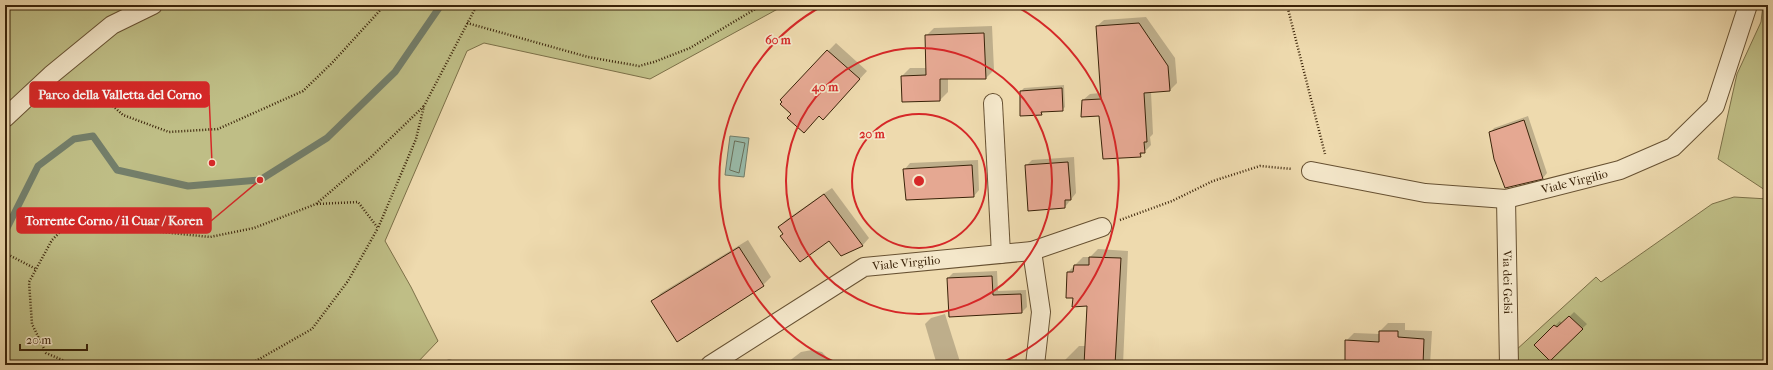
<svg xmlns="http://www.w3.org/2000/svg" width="1773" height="370" font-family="'IM FELL French Canon',serif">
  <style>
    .green { fill: #bfbe86; stroke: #7c7048 }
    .water { fill: #9ba; stroke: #737e6a }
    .shadow { fill: #0003 }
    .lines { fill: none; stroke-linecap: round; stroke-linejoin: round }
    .shore { stroke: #6a6f5a; stroke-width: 1 }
    .stream { stroke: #737e6a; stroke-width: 7 }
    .building { fill: #e5a892; stroke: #3a2309 }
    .street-casing { stroke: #675132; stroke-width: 20 }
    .path { stroke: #3a2309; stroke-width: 2.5; stroke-dasharray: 1 2; stroke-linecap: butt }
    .street { stroke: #f4e7ca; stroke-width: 18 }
    .ring { fill: none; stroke: #d62828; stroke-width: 2 }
    .labels { text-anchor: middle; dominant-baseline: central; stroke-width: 3.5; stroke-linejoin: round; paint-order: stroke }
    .street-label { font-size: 12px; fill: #3a2309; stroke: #f4e7ca }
    .centre { fill: #d62828; stroke: #f4e7ca; stroke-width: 2 }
    .ring-label { font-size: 12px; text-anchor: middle; font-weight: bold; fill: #d62828; stroke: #f4e7ca; stroke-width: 3.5; stroke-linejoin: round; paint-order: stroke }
    .leader { fill: none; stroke: #d62828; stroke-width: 1.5 }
    .callout-dot { fill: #d62828; stroke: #f4e7ca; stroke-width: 1.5 }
    .callout { fill: #d62828; stroke: #d62828; stroke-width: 1.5 }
    .callout-label { font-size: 13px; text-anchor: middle; font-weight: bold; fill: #fff }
  </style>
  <rect width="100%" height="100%" fill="#eedaae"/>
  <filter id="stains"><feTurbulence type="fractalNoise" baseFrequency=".005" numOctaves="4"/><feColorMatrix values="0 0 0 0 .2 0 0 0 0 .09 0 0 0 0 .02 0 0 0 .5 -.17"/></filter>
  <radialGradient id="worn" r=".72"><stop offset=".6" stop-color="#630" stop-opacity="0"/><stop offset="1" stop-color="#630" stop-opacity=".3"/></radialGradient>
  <g class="green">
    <path d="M5,5h780l-135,74 -166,-36 -17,8 -82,190 26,46 27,54 -23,24h-410z"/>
    <path d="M1763,5h5v187l-50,-33 19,-85 24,-52z"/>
    <path d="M1734,197l34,2v166h-249l-4,-14 81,-74 5,5 111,-78z"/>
  </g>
  <path class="water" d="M730,136l19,2 -5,39 -19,-2z"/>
  <g class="shadow">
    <path d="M1074,5h30l-3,4 -26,1z"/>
    <path d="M1146,17l29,41 2,25 -7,7 -19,2 2,42 -3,3 1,8 -11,11 -40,-41 -17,-15 7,-6 11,-1 -4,-67 7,-6z"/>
    <path d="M992,26l2,44 -8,8h-38v14l-8,8 -38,-24 8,-8h17l-1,-32 8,-8z"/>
    <path d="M836,43l31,28 -44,48 -4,-4 -27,-2 -11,-13z"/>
    <path d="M1064,85l1,22 -3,3 -18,1 -3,3 -20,-23 3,-3z"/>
    <path d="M1528,116l19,57 -4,5 -38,9 -15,-54 4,-5z"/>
    <path d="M1074,157l2,36 -11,14 -39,-41 6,-6z"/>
    <path d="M978,160l1,30 -5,6 -69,-27 5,-6z"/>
    <path d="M832,188l37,50 -7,8 -83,-19 7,-7z"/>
    <path d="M748,240l23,37 -8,8 -110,16 8,-8z"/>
    <path d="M1098,249l30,2 -5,114h-59v-4l15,-15h7l2,-41 -14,-8 -6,-25 15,-15h7z"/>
    <path d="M997,271l1,20 28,-1 1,17 -5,5 -74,-34 5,-5z"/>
    <path d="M1574,312l13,12 -37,35 -15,-14 25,-24 2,3z"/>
    <path d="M945,314l16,51h-24l-12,-41 6,-6z"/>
    <path d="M1388,323h17v7l27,1 -2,34h-84v-24l8,-8 26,1v-3z"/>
    <path d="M812,350l10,2 8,9 1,4h-47l17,-13z"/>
    <path d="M449,359l10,3 2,3h-26z"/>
  </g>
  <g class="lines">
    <path class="shore" d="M735,141l10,2 -6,30 -9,-3z"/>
    <path class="stream" d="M5,232l33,-66 36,-27 19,-3 24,34 71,16 72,-6 67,-42 68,-66 46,-67"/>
  </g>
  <g class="building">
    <path d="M1139,23l29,43 2,25 -26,2 3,49h-3l1,11h-5l1,4 -38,2 -4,-43 -18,1 1,-17 19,-1 -5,-73z"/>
    <path d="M984,33l2,46h-46v22l-38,1 -1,-26 25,-1 -1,-40z"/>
    <path d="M827,50l33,29 -37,41 -4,-4 -15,17 -17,-15 4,-4 -11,-10 2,-2 -2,-2z"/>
    <path d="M1062,88l1,23 -22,1 1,3 -22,1v-25z"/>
    <path d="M1524,120l19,59 -38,9 -11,-29 -5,-27z"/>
    <path d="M1068,162l3,38h-6v8l-37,3 -3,-46z"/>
    <path d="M972,165l2,32 -68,3 -3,-31z"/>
    <path d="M824,194l39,52 -22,10 -12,-15 -29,21 -20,-26 3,-2 -5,-7z"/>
    <path d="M739,247l25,39 -87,56 -26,-41z"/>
    <path d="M1089,257l32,1 -6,107h-31l3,-59 -15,1 1,-9h-7l1,-26h6l1,-7h15z"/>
    <path d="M992,276l1,19 28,-1 1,19 -73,4 -2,-39z"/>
    <path d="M1569,316l14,13 -33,32 -16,-16 20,-20 3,2z"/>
    <path d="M1379,331h19v6l26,2 -1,26h-78v-25l34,2z"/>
  </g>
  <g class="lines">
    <g class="street-casing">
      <g id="street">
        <path d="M993,103l8,151"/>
        <path d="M5,118l46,-43 61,-50 41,-20"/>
        <path id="s1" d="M1311,171l114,22 81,6 114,-29 53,-23 42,-41 33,-101"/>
        <path id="s2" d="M1506,199l3,166"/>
        <path d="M1032,251l9,61 -6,53"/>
        <path id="s3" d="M710,365l154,-98 168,-16 70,-24"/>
      </g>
    </g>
    <g class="path">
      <path d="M1287,5l38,149"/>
      <path d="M467,23l121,34 51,9 15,-4 36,-14 72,-43"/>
      <path d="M59,96l13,-5 25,1 26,23 46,17 49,-3 85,-38 29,-28 53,-58"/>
      <path d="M317,204l41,-2 20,26 38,-89 8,-33 53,-101"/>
      <path d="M1120,220l52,-19 41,-20 47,-15 32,3"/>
      <path d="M5,253l31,16"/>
      <path d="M74,365l-28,-12 -14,-29 -3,-42 23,-42 18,-18 28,-10 54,19 58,6 44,-9 62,-24 54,-46 54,-52"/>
      <path d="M241,365l13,-3 58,-33 36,-48 30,-53"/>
    </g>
    <use href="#street" class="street"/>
  </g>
  <g class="ring">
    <circle cx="919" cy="181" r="67"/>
    <circle cx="919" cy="181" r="133"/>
    <path d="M839 364A200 200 0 0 1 824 5M1014 5A200 200 0 0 1 999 364"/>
  </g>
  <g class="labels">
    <g class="street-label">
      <text stroke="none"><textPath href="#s1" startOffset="268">Viale Virgilio</textPath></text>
      <text stroke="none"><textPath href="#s3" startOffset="225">Viale Virgilio</textPath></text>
      <text stroke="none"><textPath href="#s2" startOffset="83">Via dei Gelsi</textPath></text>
    </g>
  </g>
  <circle cx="919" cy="181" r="6" class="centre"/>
  <g class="ring-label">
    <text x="778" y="44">60 m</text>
    <text x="825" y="91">40 m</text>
    <text x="872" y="138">20 m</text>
  </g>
  <path class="leader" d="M212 163L209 95M260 180L211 221"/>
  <g class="callout-dot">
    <circle cx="212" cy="163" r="4"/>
    <circle cx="260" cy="180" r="4"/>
  </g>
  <g class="callout">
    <rect x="30" y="82" width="179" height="25" rx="4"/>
    <rect x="17" y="208" width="194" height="25" rx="4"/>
  </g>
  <g class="callout-label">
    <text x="120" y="99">Parco della Valletta del Corno</text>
    <text x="114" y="225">Torrente Corno / il Cuar / Koren</text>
  </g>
  <rect width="1773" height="370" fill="none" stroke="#eedaae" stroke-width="20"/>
  <rect x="6" y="6" width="1761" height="358" fill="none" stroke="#3a2309" stroke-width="2"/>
  <rect x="10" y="10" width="1753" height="350" fill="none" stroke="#3a2309"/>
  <path d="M20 344v6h67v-6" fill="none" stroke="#3a2309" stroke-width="2"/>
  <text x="26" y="344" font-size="12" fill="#3a2309" stroke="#f4e7ca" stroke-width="3" paint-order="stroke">20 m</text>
  <rect width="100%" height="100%" filter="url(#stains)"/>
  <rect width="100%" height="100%" fill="url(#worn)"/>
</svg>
